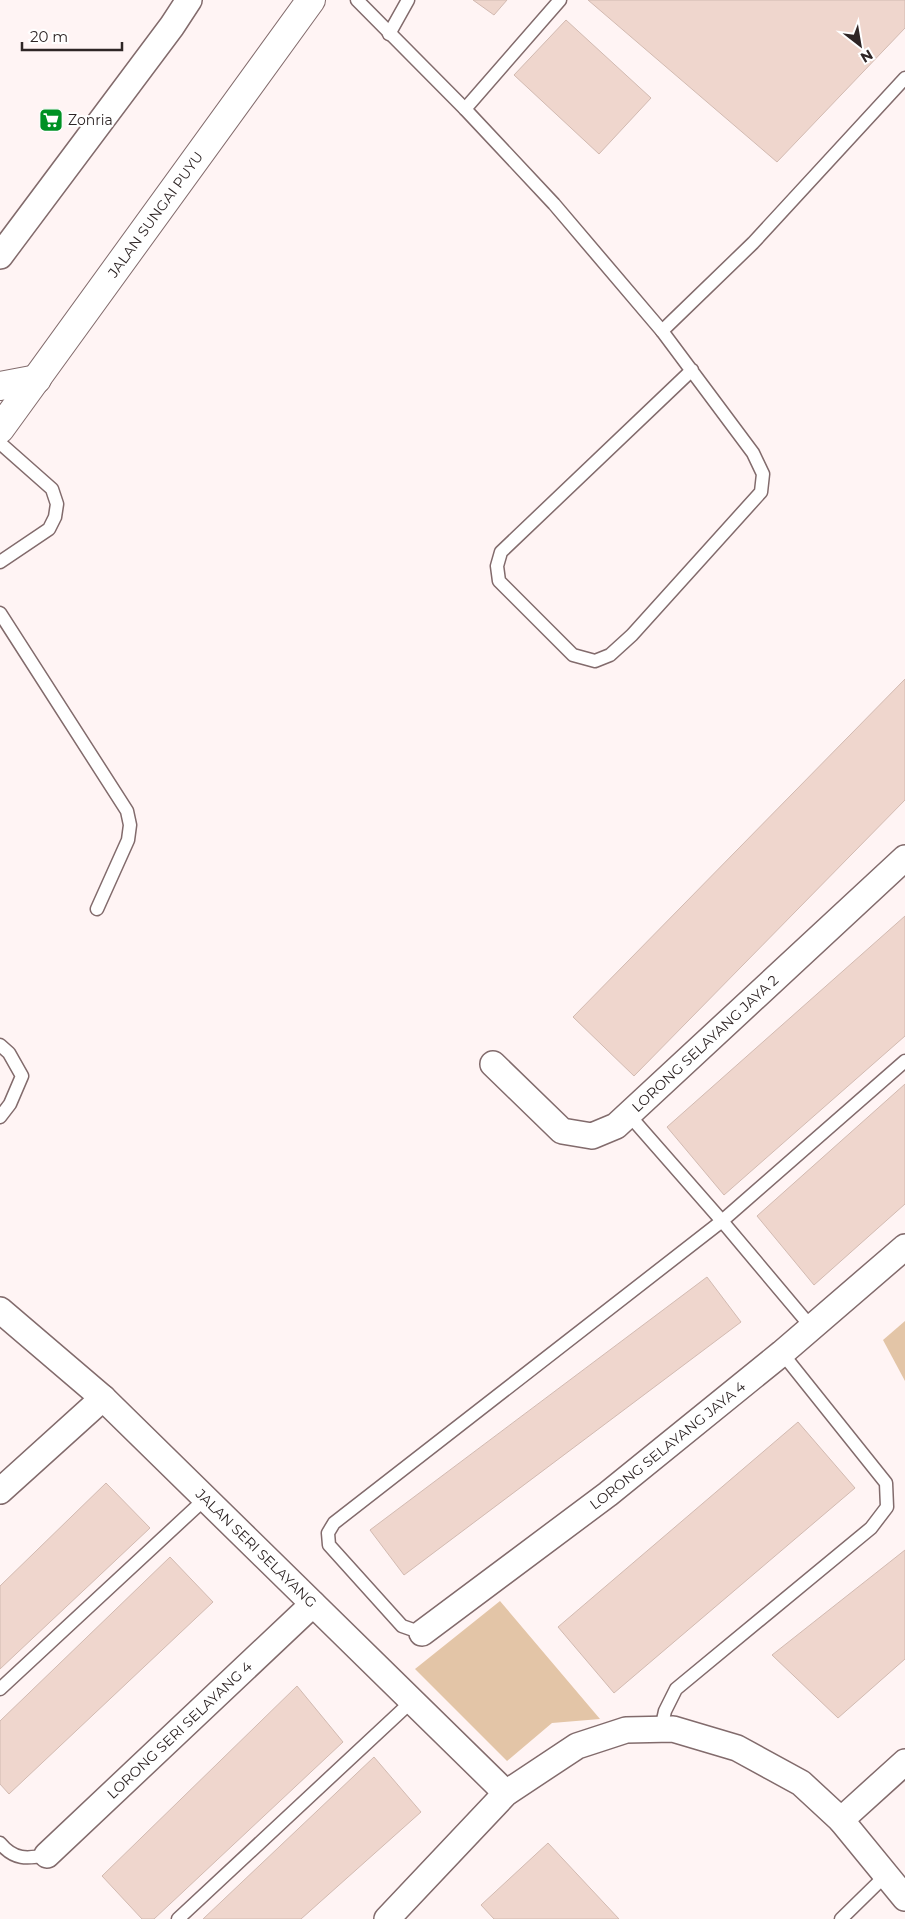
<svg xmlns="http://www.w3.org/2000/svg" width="905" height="1919" font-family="Montserrat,sans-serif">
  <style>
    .green { fill: #e3c5a7 }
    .building { fill: #efd6cd; stroke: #d2bab1 }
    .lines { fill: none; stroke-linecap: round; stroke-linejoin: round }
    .service-casing { stroke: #826b6c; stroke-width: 15 }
    .minor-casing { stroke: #826b6c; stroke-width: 28 }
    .secondary-casing { stroke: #826b6c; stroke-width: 30 }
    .service { stroke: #fff; stroke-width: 12 }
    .minor { stroke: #fff; stroke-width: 25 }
    .secondary { stroke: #fff; stroke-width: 28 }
    .labels { text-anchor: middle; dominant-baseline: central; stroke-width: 4; stroke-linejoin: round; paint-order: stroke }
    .poi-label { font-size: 14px; fill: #2e2525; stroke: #fff; text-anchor: start }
    .street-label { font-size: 14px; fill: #2e2525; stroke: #fff }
  </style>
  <rect width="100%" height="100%" fill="#fff4f4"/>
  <g class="green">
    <path d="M905,1321v60l-22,-41z"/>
    <path d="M500,1601l100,118 -48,4 -45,38 -92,-92z"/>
  </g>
  <g class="building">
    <path d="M473,0h34l-13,15z"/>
    <path d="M588,0h317v28l-128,134z"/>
    <path d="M566,20l85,78 -52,56 -85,-79z"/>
    <path d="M905,679v121l-271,276 -61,-59z"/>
    <path d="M905,916v120l-181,159 -57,-68z"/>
    <path d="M905,1084v120l-91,81 -57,-69z"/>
    <path d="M707,1277l34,45 -337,253 -34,-45z"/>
    <path d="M798,1422l57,66 -241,205 -56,-66z"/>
    <path d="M106,1483l44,45 -150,141v-83z"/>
    <path d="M905,1550v109l-67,59 -66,-63z"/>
    <path d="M170,1557l43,45 -204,192 -9,-10v-63z"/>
    <path d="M297,1686l46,56 -189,177h-12l-40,-43z"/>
    <path d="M374,1757l47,55 -120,107h-98z"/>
    <path d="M548,1843l71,76h-125l-13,-14z"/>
  </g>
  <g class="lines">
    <g class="service-casing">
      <g id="service">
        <path d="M357,0l108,109 89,95 108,127 91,122 10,21 -2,18 -129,143 -22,20 -15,6 -22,-6 -74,-74 -2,-15 4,-14 191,-182"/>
        <path d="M389,34l19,-34"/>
        <path d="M465,109l95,-109"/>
        <path d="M662,331l91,-88 152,-165"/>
        <path d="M0,443l52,46 5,15 -2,13 -6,12 -49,33"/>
        <path d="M0,613l127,198 3,14 -2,15 -31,69"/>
        <path d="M0,1045l9,8 13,23 -12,28 -10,13"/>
        <path d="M812,1328l-90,-107 183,-160"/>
        <path d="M422,1633l-20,-7 -73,-81 -1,-12 6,-10 388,-302 -93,-106"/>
        <path d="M0,1689l206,-191"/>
        <path d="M661,1729l4,-18 11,-22 195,-161 16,-21 -1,-24 -104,-130"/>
        <path d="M0,1843c14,17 27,16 47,12"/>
        <path d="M178,1919l234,-218"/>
        <path d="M841,1919l45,-44"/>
      </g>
    </g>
    <g class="minor-casing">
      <g id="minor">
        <path d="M0,256l172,-230 17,-26"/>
        <path id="s1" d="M493,1064l69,67 30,5 24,-10 289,-268"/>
        <path id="s2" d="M0,1310l103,88 403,395"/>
        <path d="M0,1491l103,-93"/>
        <path id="s3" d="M422,1633l186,-139 174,-141 123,-106"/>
        <path d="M841,1820l64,-58"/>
        <path id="s4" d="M47,1855l266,-251"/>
        <path d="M387,1919l119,-126 71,-47 49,-16 47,-1 64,19 64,35 40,37 64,78"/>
      </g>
    </g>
    <g class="secondary-casing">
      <g id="secondary">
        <path d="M0,386l37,-7"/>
        <path id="s5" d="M0,429l311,-429"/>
      </g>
    </g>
    <use href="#service" class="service"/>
    <use href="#minor" class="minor"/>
    <use href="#secondary" class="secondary"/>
  </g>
  <defs>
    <g id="supermarket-square" transform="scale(1.25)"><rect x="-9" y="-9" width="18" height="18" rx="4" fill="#009124" stroke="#fff"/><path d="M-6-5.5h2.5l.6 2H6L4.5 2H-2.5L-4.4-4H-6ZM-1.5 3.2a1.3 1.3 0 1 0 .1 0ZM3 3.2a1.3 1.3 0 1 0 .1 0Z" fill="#fff"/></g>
  </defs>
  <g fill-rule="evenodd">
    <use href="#supermarket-square" x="51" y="120"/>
  </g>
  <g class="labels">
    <g class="poi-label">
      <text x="68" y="120">Zonria</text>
    </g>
    <g class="street-label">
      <text stroke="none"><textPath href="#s5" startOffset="265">JALAN SUNGAI PUYU</textPath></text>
      <text stroke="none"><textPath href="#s1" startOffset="274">LORONG SELAYANG JAYA 2</textPath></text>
      <text stroke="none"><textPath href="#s3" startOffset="309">LORONG SELAYANG JAYA 4</textPath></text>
      <text stroke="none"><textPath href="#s2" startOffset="350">JALAN SERI SELAYANG</textPath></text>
      <text stroke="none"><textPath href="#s4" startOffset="182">LORONG SERI SELAYANG 4</textPath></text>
    </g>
  </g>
  <g transform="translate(860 45) rotate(149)" stroke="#ffffff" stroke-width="4" paint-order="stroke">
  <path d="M0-4L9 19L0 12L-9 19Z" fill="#2e2525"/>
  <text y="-8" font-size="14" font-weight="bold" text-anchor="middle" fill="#2e2525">N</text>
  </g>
  <path d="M22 42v8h100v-8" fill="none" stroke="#2e2525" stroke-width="2.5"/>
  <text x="30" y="42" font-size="15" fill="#2e2525" stroke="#ffffff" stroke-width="4" paint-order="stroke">20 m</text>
</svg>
